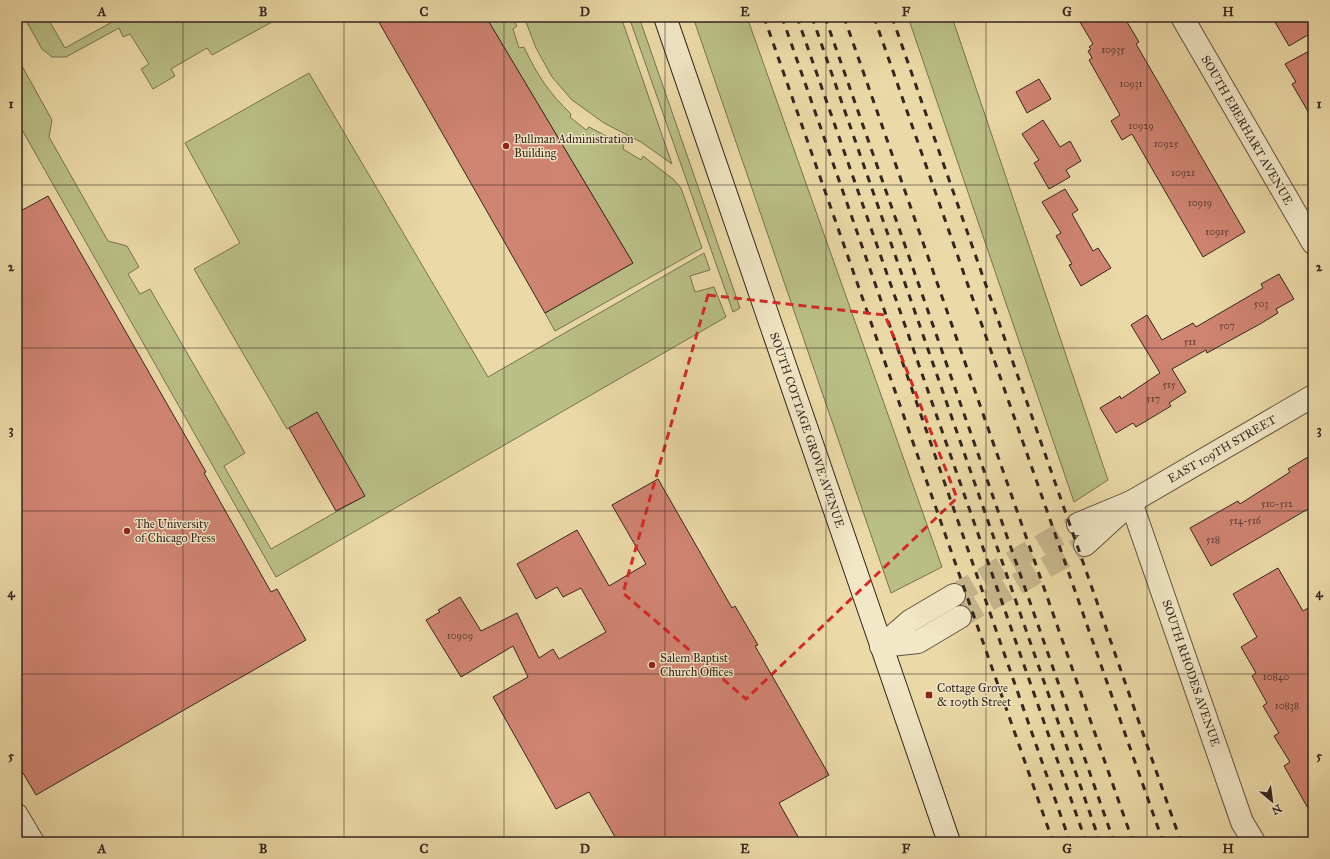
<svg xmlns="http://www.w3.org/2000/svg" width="1330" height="859" font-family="'IM FELL Great Primer',serif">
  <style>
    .green { fill: #b9bf85; stroke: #777252 }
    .building { fill: #d08472; stroke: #352620 }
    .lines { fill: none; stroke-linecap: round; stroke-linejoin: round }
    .street-tunnel { stroke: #c7b68c; stroke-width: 22; stroke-dasharray: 22 11; stroke-linecap: butt }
    .street-casing { stroke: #625342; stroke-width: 24 }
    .secondary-casing { stroke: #352620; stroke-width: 24 }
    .street { stroke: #f2e7c6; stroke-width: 22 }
    .secondary { stroke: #f2e7c6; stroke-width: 22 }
    .rail { stroke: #352620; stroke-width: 3; stroke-dasharray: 7 7; stroke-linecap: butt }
    .marked { fill: none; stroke: #d62828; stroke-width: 3; stroke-dasharray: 8 5; stroke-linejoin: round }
    .grid { fill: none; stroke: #352620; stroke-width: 1; stroke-opacity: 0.55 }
    .poi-dot { fill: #8f2418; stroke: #f2e7c6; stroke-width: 1.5 }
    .labels { text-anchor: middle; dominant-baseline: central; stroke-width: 3; stroke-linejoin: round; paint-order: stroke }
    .number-label { font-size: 10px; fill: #5c3e34 }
    .street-label { font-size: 12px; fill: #352620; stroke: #f2e7c6 }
    .poi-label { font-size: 12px; fill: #352620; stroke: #f2e7c6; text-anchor: start }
    .neatline { fill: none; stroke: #352620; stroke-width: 1.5 }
    .grid-label { font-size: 13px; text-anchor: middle; font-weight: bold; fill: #352620 }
  </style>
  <rect width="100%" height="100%" fill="#ebdaa7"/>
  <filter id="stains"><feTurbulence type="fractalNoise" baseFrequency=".005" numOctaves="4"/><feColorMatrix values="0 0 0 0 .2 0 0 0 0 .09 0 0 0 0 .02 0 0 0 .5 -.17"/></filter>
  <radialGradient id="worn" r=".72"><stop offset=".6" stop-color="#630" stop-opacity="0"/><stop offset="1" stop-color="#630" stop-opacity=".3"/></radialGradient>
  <g class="green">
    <path d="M24,17h23l18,31 56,-31h160l-69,38 -5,-7 -36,21 4,7 -22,13 -12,-20 8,-5 -19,-30 -7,3 -4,-9 -53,29h-14l-10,-8z"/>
    <path d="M486,17h26l5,9 -4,3 6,19 5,-1c13,28 25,46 47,67l-1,3 16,13 3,-3 35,18 -1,4 18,11 2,-4 30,23 8,9 21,60 -147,83 -10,-18 88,-50z"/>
    <path d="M524,17h97l51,147 -31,-22 -37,-19 -32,-23 -20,-23 -16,-29z"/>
    <path d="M629,17h10l101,291 -7,4z"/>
    <path d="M693,17h54l195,550 -51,26z"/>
    <path d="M908,17h44l156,463 -34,22z"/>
    <path d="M17,57l35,63 -3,17 59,104 19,5 12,21 -11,7 12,20 10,-5 95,164 -21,13 47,83 93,-53 -47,-83 -30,16 -93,-160 46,-26 -55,-100 124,-70 179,304 216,-124 6,17 -20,6 5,16 19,-5 12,30 -450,260 -259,-456z"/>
  </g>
  <g class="building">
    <path d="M376,17h110l147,246 -88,50z"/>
    <path d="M1077,17h47l15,25 -3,2 109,188 -42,25 -71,-123 -10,6 -11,-19 9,-6 -31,-55 3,-2 -4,-7 3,-2 -2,-2 4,-3z"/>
    <path d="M1272,17h41v15l-24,14z"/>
    <path d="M1313,49v71l-21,-36 4,-2 -11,-18z"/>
    <path d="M1039,79l12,20 -24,14 -11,-21z"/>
    <path d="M1043,120l17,27 10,-6 11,20 -15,9 4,7 -21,12 -15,-26 5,-3 -17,-26z"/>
    <path d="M1065,189l13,21 -6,4 21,37 5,-3 13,20 -30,18 -12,-21 3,-1 -16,-28 5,-3 -19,-31z"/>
    <path d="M48,196l158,276 -2,1 67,119 6,-3 29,51 -270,155 -19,-32v-550z"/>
    <path d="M1279,274l15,25 -18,10 2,4 -18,11 -53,29 -1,-3 -34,19 14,23 -17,11 2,3 -35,21 -3,-4 -17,10 -16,-25 20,-12 1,3 39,-26 -29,-48 16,-10 15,25 31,-17 3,4 67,-39 -2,-4z"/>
    <path d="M317,412l48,84 -29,15 -47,-83z"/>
    <path d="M1313,454v52l-102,60 -21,-38 48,-27 2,3 50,-32 -2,-3z"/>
    <path d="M658,479l74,129 3,-2 23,39 -3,1 74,129 -50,28 22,39h-183l-29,-50 -33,17 -63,-112 35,-20 -15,-31 -52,31 -35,-57 14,-8 -2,-2 22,-13 21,34 36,-18 22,45 14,-9 6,10 47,-27 -25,-44 -18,9 -6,-10 -21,12 -19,-35 60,-34 32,56 37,-22 -34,-59z"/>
    <path d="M1278,568l25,43 10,-6v212l-29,-51 6,-4 -16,-26 5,-3 -16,-27 4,-3 -15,-27 4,-3 -15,-26 16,-10 -24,-43z"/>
  </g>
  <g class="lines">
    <g class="street-tunnel">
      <path d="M954,595l124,-71"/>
      <path d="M960,617l125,-72"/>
    </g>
    <g class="street-casing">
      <g id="street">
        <path d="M1182,17l131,226"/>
        <path d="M1131,502l111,320 12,20"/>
        <path d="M1078,524l53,-22 182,-106"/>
        <path d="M1085,545l36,-33"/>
        <path d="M881,646l29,-25 44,-26"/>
        <path d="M881,646l37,-4 42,-25"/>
        <path d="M17,815l16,27"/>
      </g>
    </g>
    <g class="secondary-casing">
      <path id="secondary" d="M665,17l284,825"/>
    </g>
    <use href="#street" class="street"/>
    <use href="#secondary" class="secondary"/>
    <g class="rail">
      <path d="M764,17l289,825"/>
      <path d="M782,17l288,825"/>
      <path d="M797,17l289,825"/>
      <path d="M812,17l288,825"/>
      <path d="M825,17l289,825"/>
      <path d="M844,17l289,825"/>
      <path d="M874,17l289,825"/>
      <path d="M892,17l289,825"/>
    </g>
  </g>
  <path class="marked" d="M708,295l177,20 72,183 -211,201 -123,-106z"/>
  <path class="grid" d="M183,17v825M344,17v825M504,17v825M665,17v825M826,17v825M986,17v825M1147,17v825M17,185h1296M17,348h1296M17,511h1296M17,674h1296"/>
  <g class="poi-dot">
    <circle cx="506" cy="146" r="4"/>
    <circle cx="127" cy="531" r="4"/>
    <circle cx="652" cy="665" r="4"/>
    <rect x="925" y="691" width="8" height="8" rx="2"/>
  </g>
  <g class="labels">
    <g class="number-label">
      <text x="1113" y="50">10935</text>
      <text x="1131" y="84">10931</text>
      <text x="1141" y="126">10929</text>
      <text x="1166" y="144">10925</text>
      <text x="1183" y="173">10921</text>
      <text x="1200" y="203">10919</text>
      <text x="1217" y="232">10915</text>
      <text x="1261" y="304">503</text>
      <text x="1227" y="326">507</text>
      <text x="1190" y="342">511</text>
      <text x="1169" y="385">515</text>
      <text x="1153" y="399">517</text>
      <text x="1277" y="504">510-512</text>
      <text x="1245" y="521">514-516</text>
      <text x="1213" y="540">518</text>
      <text x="460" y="636">10909</text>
      <text x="1276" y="677">10840</text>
      <text x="1287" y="706">10838</text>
    </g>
    <g class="street-label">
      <text transform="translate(1247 130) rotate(60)">SOUTH EBERHART AVENUE</text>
      <text transform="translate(807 430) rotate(71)">SOUTH COTTAGE GROVE AVENUE</text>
      <text transform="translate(1222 449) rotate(-30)">EAST 109TH STREET</text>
      <text transform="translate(1191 673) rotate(71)">SOUTH RHODES AVENUE</text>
    </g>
    <g class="poi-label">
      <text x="514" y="139">Pullman Administration<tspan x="514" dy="14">Building</tspan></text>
      <text x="135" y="524">The University<tspan x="135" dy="14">of Chicago Press</tspan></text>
      <text x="660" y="658">Salem Baptist<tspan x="660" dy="14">Church Offices</tspan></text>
      <text x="937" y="688">Cottage Grove<tspan x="937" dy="14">&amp; 109th Street</tspan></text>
    </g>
  </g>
  <rect width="1330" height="859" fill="none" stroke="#ebdaa7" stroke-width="44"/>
  <g transform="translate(1272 801) rotate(151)" stroke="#f2e7c6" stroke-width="3" paint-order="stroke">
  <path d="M0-3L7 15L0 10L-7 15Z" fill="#352620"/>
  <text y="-6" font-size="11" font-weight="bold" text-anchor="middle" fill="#352620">N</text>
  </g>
  <rect x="22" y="22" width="1286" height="815" class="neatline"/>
  <g class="grid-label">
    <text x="102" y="16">A</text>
    <text x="263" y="16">B</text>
    <text x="424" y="16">C</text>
    <text x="585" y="16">D</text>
    <text x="745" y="16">E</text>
    <text x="906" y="16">F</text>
    <text x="1067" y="16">G</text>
    <text x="1228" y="16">H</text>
    <text x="11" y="108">1</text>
    <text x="1319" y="108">1</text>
    <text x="11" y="271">2</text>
    <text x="1319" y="271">2</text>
    <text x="11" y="434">3</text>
    <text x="1319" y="434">3</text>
    <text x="11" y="597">4</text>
    <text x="1319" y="597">4</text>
    <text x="11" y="760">5</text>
    <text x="1319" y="760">5</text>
    <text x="102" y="853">A</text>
    <text x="263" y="853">B</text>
    <text x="424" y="853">C</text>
    <text x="585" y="853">D</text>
    <text x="745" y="853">E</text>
    <text x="906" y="853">F</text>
    <text x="1067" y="853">G</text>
    <text x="1228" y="853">H</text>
  </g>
  <rect width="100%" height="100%" filter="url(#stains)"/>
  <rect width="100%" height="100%" fill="url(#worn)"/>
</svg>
